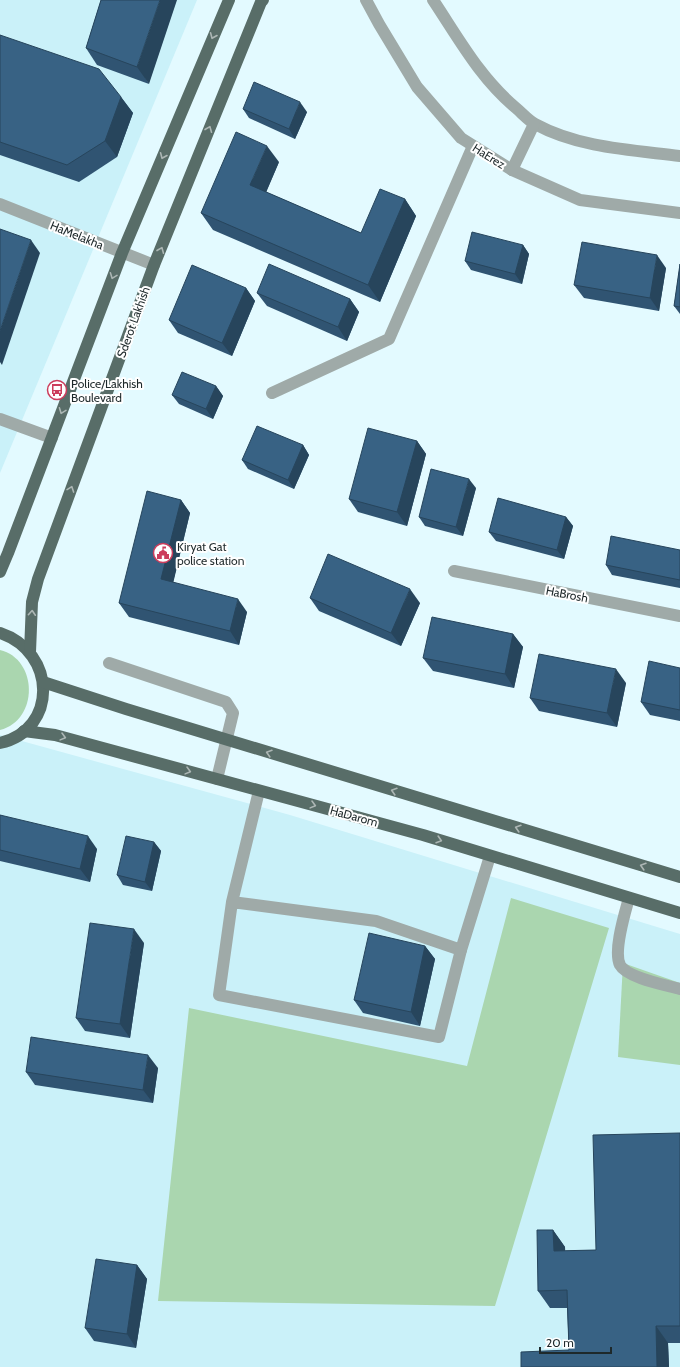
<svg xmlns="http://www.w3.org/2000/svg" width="680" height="1367" font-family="Cabin,sans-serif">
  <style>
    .built { fill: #caf1f9 }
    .green { fill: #aad6af }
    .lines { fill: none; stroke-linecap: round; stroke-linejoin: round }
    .minor { stroke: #9faaa8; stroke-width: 12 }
    .major { stroke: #586d68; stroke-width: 12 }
    .wall { fill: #305472 }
    .shaded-wall { fill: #27455c }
    .building { fill: #386284; stroke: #27455c }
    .oneway { stroke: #acb6b4 }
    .labels { text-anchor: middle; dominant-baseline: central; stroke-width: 4; stroke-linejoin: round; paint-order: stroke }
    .street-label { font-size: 12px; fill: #1e292b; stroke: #fff }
    .poi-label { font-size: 12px; fill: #1e292b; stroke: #fff; text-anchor: start }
  </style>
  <rect width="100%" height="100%" fill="#e3faff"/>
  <g class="built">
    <path d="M0,0h197l-197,473z"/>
    <path d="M0,735l290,80 390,119v433h-680z"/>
  </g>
  <g class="green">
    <path d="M0,650c38,9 39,70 0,80z"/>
    <path d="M511,898l98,30 -114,378 -337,-5 31,-293 278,58z"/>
    <path d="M623,963l57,20v82l-62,-8z"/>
  </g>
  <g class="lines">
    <g class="minor">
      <path d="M366,0l13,24 38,63 44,51 51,32 68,30 100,13"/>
      <path d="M433,0c26,39 47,78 83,108 6,5 12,12 19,16 44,24 97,26 145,32"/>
      <path d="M512,170l22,-46"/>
      <path d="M0,204l154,61"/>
      <path d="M272,393l117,-54 84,-193"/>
      <path d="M0,419l52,19"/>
      <path d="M454,571l226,45"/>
      <path d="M109,663l117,39 7,11 -16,66"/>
      <path d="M629,898c-4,15 -16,53 -9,67 7,13 46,20 60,24"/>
      <path d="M232,902l-13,93 220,42 22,-87 -85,-29 -144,-19 27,-111"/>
      <path d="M461,950l29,-94"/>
    </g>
    <g class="major">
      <path d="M0,572l8,-19 114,-300 107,-253"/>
      <path d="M0,633c57,19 58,97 0,110"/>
      <path d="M30,652l2,-50 6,-23 116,-314 107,-263 2,-2"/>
      <path d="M43,682l83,27 554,168"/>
      <path d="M24,731l31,4 368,100 257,78"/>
    </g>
  </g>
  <g class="wall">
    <path d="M101,0l48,84 -52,-19 -11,-17z"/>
    <path d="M0,35l121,62 12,16 -16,44 -38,25 -79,-27z"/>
    <path d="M243,109l64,3 -12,27 -46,-21z"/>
    <path d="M279,162l-13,30 95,41 44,-34 11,17 -36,86 -167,-72 -12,-17z"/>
    <path d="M523,245l6,9 -7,30 -51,-14 -6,-9z"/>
    <path d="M680,264v50l-6,-8z"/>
    <path d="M666,268l-7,43 -75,-13 -10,-13z"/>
    <path d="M246,288l9,13 -23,55 -54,-23 -9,-13z"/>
    <path d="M257,293l93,6 9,13 -12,29 -80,-35z"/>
    <path d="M216,386l7,10 -10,23 -34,-15 -7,-9z"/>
    <path d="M417,441l9,13 -19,72 -49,-14 -9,-13z"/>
    <path d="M303,445l6,10 -15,34 -46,-20 -6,-9z"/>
    <path d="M476,488l-13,48 -38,-10 -6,-9z"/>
    <path d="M181,500l9,13 -17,69 74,30 -8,33 -110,-28 -10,-14z"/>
    <path d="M566,517l7,9 -9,33 -68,-18 -7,-9z"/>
    <path d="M680,550v38l-68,-13 -6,-10z"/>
    <path d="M310,598l110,5 -19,43 -82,-35z"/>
    <path d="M513,634l10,13 -9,41 -81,-17 -10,-13z"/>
    <path d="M680,668v53l-30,-6 -9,-13z"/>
    <path d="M626,683l-9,44 -78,-16 -9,-13z"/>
    <path d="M0,815l97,34 -7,33 -90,-21z"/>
    <path d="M154,842l7,9 -9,40 -29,-6 -6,-10z"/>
    <path d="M144,943l-14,95 -45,-7 -9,-13z"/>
    <path d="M425,946l10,13 -15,67 -57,-13 -9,-13z"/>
    <path d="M158,1068l-5,35 -118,-18 -9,-13z"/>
    <path d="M680,1133v210h-12l1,24h-148l48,-17 -2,-42h-17l-12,-17 15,-61 12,17v4l31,-1z"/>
    <path d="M137,1265l10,14 -11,69 -42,-7 -9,-13z"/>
  </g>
  <g class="shaded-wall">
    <path d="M160,0h17l-28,84 -12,-17z"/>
    <path d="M121,97l12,16 -16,44 -12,-16z"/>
    <path d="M300,102l7,10 -12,27 -6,-10z"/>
    <path d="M267,146l12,16 -17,40 -12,-17z"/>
    <path d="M405,199l11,17 -36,86 -12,-17z"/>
    <path d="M31,240l9,13 -38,112 -2,-3v-31z"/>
    <path d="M523,245l6,9 -7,30 -7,-10z"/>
    <path d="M657,255l9,13 -7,43 -9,-13z"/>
    <path d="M246,288l9,13 -23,55 -10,-13z"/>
    <path d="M350,299l9,13 -12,29 -9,-14z"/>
    <path d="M216,386l7,10 -10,23 -7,-10z"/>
    <path d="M417,441l9,13 -19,72 -10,-14z"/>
    <path d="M303,445l6,10 -15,34 -6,-9z"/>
    <path d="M469,479l7,9 -13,48 -7,-9z"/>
    <path d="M181,500l9,13 -19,79 -10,-13z"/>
    <path d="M566,517l7,9 -9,33 -7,-9z"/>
    <path d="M410,589l10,14 -19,43 -10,-13z"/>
    <path d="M238,599l9,13 -8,33 -9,-14z"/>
    <path d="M513,634l10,13 -9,41 -9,-14z"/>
    <path d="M616,669l10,14 -9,44 -10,-14z"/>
    <path d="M88,836l9,13 -7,33 -10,-13z"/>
    <path d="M154,842l7,9 -9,40 -7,-9z"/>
    <path d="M134,929l10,14 -14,95 -10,-14z"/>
    <path d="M425,946l10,13 -15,67 -9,-14z"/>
    <path d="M148,1055l10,13 -5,35 -10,-13z"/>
    <path d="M553,1230l12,17 1,21 -12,-17z"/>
    <path d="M137,1265l10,14 -11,69 -9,-14z"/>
    <path d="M656,1326l12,17 1,24h-12z"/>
  </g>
  <g class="building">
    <path d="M101,0h59l-23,67 -51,-19z"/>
    <path d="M0,35l99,34 22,28 -16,44 -38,24 -67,-23z"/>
    <path d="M254,82l46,20 -11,27 -46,-20z"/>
    <path d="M236,132l31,14 -17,39 111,48 19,-44 25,10 -37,86 -167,-72z"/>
    <path d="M0,229l31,11 -31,91z"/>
    <path d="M472,232l51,13 -8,29 -50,-13z"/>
    <path d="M582,242l75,13 -7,43 -76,-13z"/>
    <path d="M269,264l81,35 -12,28 -81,-34z"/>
    <path d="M680,264v43l-6,-1z"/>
    <path d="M192,265l54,23 -24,55 -53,-23z"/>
    <path d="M182,372l34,14 -10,23 -34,-14z"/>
    <path d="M257,426l46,19 -15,35 -46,-20z"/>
    <path d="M368,428l49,13 -20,71 -48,-13z"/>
    <path d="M431,469l38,10 -13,48 -37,-10z"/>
    <path d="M147,491l34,9 -20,79 77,20 -8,32 -111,-28z"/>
    <path d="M498,498l68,19 -9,33 -68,-18z"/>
    <path d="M611,536l69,14v30l-74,-15z"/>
    <path d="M328,554l82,35 -19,44 -81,-35z"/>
    <path d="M432,617l81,17 -8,40 -82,-16z"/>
    <path d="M539,654l77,15 -9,44 -77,-15z"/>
    <path d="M649,661l31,7v42l-39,-8z"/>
    <path d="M0,815l88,21 -8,33 -80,-19z"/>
    <path d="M126,836l28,6 -9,40 -28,-7z"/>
    <path d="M90,923l44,6 -14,95 -44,-6z"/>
    <path d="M369,933l56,13 -14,66 -57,-12z"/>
    <path d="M31,1037l117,18 -5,35 -117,-18z"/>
    <path d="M680,1133v193h-24l1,41h-136v-15l48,-2 -2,-60 -29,1 -1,-61h16l1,21 42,-1 -3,-115z"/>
    <path d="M96,1259l41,6 -10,69 -42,-6z"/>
  </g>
  <defs><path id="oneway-chevron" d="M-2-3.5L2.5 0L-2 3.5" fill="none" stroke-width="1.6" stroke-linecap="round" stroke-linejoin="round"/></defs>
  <g class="oneway">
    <use href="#oneway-chevron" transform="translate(213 36) rotate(113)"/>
    <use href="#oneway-chevron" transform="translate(209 129) rotate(-68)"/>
    <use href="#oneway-chevron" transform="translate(163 156) rotate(113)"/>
    <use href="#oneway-chevron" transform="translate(161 250) rotate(-68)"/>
    <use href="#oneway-chevron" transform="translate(113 276) rotate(111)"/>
    <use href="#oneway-chevron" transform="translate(62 411) rotate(111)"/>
    <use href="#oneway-chevron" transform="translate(71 489) rotate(-70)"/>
    <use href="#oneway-chevron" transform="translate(32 613) rotate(-86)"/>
    <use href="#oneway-chevron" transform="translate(63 737) rotate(15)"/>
    <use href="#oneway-chevron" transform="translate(269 753) rotate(-163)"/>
    <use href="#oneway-chevron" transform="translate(188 771) rotate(15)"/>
    <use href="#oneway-chevron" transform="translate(394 791) rotate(-163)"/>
    <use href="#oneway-chevron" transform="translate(313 805) rotate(15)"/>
    <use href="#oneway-chevron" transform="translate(518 828) rotate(-163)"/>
    <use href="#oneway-chevron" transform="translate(439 840) rotate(17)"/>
    <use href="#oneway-chevron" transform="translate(643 866) rotate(-163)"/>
  </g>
  <defs>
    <g id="bus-ring" transform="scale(1)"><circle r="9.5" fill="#fff" stroke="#cc3d5c" stroke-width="1.5"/><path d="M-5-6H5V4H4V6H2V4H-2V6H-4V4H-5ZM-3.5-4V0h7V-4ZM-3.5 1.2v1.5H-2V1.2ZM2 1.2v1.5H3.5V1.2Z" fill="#cc3d5c"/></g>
    <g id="civic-ring" transform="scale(1)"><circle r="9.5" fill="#fff" stroke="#cc3d5c" stroke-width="1.5"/><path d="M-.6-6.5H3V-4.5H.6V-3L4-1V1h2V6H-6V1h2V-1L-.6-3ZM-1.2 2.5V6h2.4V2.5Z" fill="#cc3d5c"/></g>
  </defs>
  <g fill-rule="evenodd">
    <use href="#bus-ring" x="57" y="390"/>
    <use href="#civic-ring" x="163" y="553"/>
  </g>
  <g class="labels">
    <g class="street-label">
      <text transform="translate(489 156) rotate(32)">HaErez</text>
      <text transform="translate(77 235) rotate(22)">HaMelakha</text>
      <text transform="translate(133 322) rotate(-70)">Sderot Lakhish</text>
      <text transform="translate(567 594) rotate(11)">HaBrosh</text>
      <text transform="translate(354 816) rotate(15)">HaDarom</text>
    </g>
    <g class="poi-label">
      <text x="71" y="383">Police/Lakhish<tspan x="71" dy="14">Boulevard</tspan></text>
      <text x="177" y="546">Kiryat Gat<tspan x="177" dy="14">police station</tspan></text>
    </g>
  </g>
  <path d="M540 1347v6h71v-6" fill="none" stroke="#1e292b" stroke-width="2"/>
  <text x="546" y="1347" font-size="12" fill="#1e292b" stroke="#ffffff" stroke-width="3" paint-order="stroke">20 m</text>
</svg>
